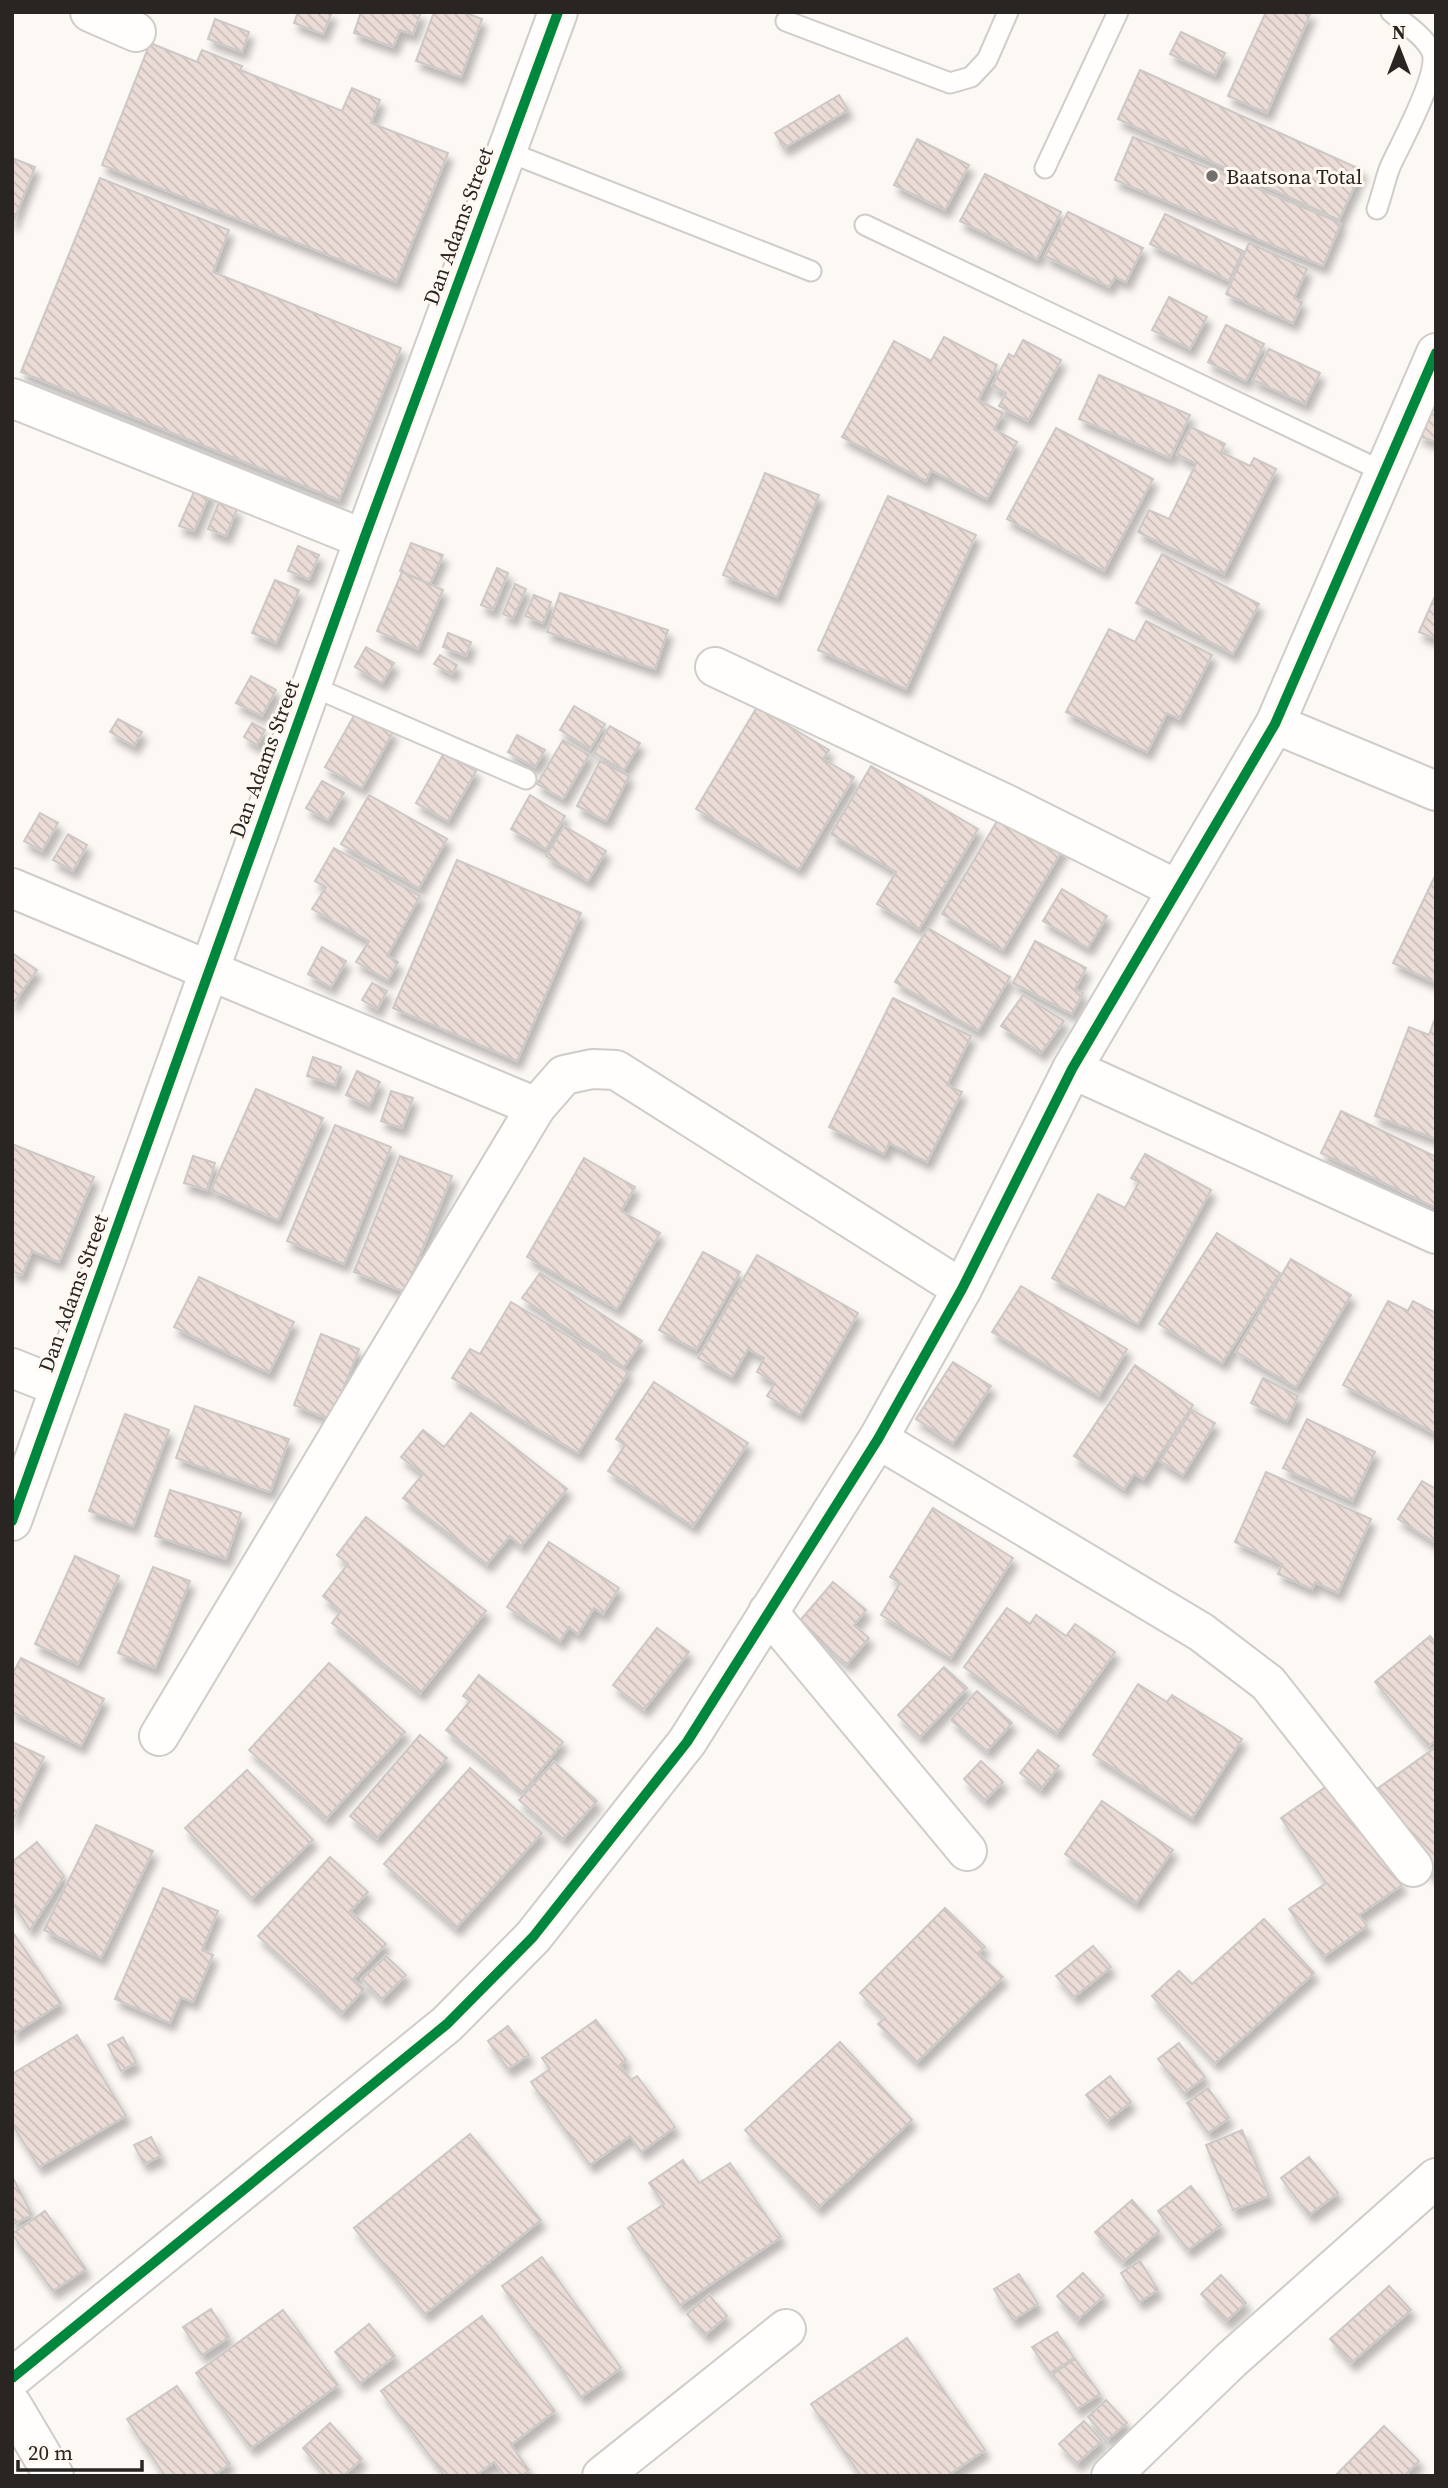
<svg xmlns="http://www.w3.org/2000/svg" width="1448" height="2488" font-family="'Source Serif 4',serif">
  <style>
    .building { fill: url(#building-back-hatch); stroke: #ccc8c6; stroke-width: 2; filter: url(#shadow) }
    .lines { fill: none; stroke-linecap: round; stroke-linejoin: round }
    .lane-casing { stroke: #cfccc9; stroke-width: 23 }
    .street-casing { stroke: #cfccc9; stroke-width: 42 }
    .lane { stroke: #fffefd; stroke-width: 19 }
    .street { stroke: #fffefd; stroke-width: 38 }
    .cycleway-casing { stroke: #fff8f1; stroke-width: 15 }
    .cycleway { stroke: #00873e; stroke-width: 10 }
    .poi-dot { fill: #726f6c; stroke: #fff8f1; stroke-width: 2.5 }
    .labels { text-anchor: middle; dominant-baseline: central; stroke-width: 6; stroke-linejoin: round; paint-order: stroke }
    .poi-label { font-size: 21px; fill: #282523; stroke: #fff8f1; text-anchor: start }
    .street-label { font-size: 21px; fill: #282523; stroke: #fff8f1 }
  </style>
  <defs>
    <pattern id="building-back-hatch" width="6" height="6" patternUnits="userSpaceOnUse" patternTransform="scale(1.75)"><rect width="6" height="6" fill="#ebdcd7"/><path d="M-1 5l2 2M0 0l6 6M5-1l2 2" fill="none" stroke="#cabdb8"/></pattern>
    <filter id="shadow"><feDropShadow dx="4.5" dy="8" stdDeviation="3.5" flood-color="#0004"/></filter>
  </defs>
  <rect width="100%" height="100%" fill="#fcf8f4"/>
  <g class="building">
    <path d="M298,12h34l-9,22 -29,-11z"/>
    <path d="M361,12h60l-8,22 -13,-4 -7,17 -39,-14z"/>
    <path d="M434,12h30l18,7 -21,58 -45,-16z"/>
    <path d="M1266,12h45l-44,101 -39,-17z"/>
    <path d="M215,19l34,13 -7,20 -34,-13z"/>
    <path d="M1181,32l44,21 -10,22 -45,-21z"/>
    <path d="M150,43l47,19 5,-12 40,16 -2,4 102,41 10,-23 28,12 -9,23 77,30 -52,129 -294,-117z"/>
    <path d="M1140,70l222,100 -23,50 -221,-101z"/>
    <path d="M839,95l9,15 -64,38 -9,-15z"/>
    <path d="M1133,137l208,86 -18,43 -208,-86z"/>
    <path d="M917,139l52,26 -24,45 -51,-25z"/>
    <path d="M12,158l23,9 -23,58z"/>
    <path d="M985,174l76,38 -24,47 -77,-38z"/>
    <path d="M100,178l129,52 -16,42 188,76 -62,152 -318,-128z"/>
    <path d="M1068,212l75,36 -17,34 -11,-5 -6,10 -64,-31z"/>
    <path d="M1165,214l78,37 -14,30 -79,-37z"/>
    <path d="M1249,243l58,26 -13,29 8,4 -9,21 -67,-29z"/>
    <path d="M1169,297l38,20 -17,32 -38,-19z"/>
    <path d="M1226,325l38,19 -18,37 -38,-19z"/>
    <path d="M944,337l53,28 -19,35 25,13 -9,16 23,13 -30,57 -56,-29 -5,11 -84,-44 52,-96 37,20z"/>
    <path d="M1023,340l38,20 -33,61 -29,-15 7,-13 -14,-7 17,-32 5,3z"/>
    <path d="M1269,349l51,24 -15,31 -52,-24z"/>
    <path d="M1099,375l91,40 -20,43 -91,-39z"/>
    <path d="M1436,393v49l-17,-6z"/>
    <path d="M1191,427l34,17 -4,8 29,14 4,-8 22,11 -52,105 -86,-42 11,-22 20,9 27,-55 -19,-10z"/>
    <path d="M1056,428l97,51 -49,92 -97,-52z"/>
    <path d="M765,473l54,22 -42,102 -54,-22z"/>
    <path d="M197,485l14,6 -17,40 -15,-5z"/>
    <path d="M888,496l88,39 -70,154 -88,-39z"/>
    <path d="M219,502l18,7 -11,27 -18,-7z"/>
    <path d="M411,543l32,12 -13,29 -30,-13z"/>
    <path d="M298,546l21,9 -10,24 -21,-8z"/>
    <path d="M1162,554l97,50 -26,50 -97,-51z"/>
    <path d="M497,568l11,5 -15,37 -12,-5z"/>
    <path d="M402,572l41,18 -25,59 -41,-18z"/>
    <path d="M275,580l24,10 -23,53 -24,-10z"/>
    <path d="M515,584l11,5 -13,29 -10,-4z"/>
    <path d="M560,593l108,37 -13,39 -108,-37z"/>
    <path d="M1436,594v45l-17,-7z"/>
    <path d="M534,595l17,7 -8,21 -18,-7z"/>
    <path d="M1146,621l66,34 -33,64 -12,-6 -20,39 -81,-40 43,-83 26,13z"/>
    <path d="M448,633l23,9 -5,14 -23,-9z"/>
    <path d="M366,647l28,16 -12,20 -27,-16z"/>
    <path d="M440,655l17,10 -5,9 -18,-10z"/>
    <path d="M251,676l25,14 -14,26 -26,-13z"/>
    <path d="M574,706l31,18 -15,25 -30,-19z"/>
    <path d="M757,707l72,43 -6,9 31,18 -55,92 -103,-60z"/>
    <path d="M356,712l37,20 -31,56 -37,-21z"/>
    <path d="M118,719l24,13 -8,14 -24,-14z"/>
    <path d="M252,723l13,7 -8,15 -13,-8z"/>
    <path d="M610,726l30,17 -16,27 -30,-17z"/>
    <path d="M517,735l28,15 -10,17 -27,-15z"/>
    <path d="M563,740l26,15 -26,44 -26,-15z"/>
    <path d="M444,753l32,18 -28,50 -32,-18z"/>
    <path d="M600,761l29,15 -23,45 -29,-15z"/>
    <path d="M871,766l107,63 -59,100 -42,-25 19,-32 -65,-38z"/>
    <path d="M322,781l22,12 -16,27 -22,-12z"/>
    <path d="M369,795l78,44 -28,49 -78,-44z"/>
    <path d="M530,795l35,21 -19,33 -35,-20z"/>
    <path d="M1003,811l61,36 -61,103 -61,-36z"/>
    <path d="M40,813l18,10 -16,28 -18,-10z"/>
    <path d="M564,826l42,25 -18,30 -42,-25z"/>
    <path d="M68,834l19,11 -14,26 -20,-11z"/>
    <path d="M334,848l86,48 -33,60 11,6 -10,18 -32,-18 13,-21 -57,-32 14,-22 -11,-6z"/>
    <path d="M457,860l124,53 -64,148 -124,-53z"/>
    <path d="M1436,874v109l-43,-20z"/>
    <path d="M1062,889l45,27 -19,32 -45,-27z"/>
    <path d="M928,928l82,49 -32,54 -83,-49z"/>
    <path d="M1035,941l51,27 -11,21 8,4 -11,21 -59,-31z"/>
    <path d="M322,947l24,14 -15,26 -23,-13z"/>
    <path d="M12,953l25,17 -25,35z"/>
    <path d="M372,983l15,8 -10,18 -15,-9z"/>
    <path d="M1023,995l41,26 -23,32 -40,-27z"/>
    <path d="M893,998l78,38 -24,49 15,7 -35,70 -38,-19 -5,11 -55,-27z"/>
    <path d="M1434,1021l2,1v117l-61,-23 34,-89 20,8z"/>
    <path d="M313,1057l28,10 -6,18 -28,-9z"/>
    <path d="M357,1071l23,11 -11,24 -23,-11z"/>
    <path d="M256,1089l67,29 -45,102 -67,-30z"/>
    <path d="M391,1091l22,7 -11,30 -21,-7z"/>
    <path d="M1341,1111l95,46v51l-115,-55z"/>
    <path d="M335,1125l56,22 -47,117 -57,-23z"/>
    <path d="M12,1144l82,33 -35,85 -27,-11 -10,24 -10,-4z"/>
    <path d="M1145,1154l66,36 -73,134 -86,-46 46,-84 27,14 14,-26 -8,-4z"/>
    <path d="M193,1156l22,7 -8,27 -23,-7z"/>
    <path d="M400,1156l52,20 -47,116 -51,-20z"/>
    <path d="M584,1158l51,29 -14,24 39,22 -43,76 -90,-52z"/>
    <path d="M1217,1233l63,40 -58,90 -63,-39z"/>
    <path d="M703,1252l37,20 -44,78 -37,-20z"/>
    <path d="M757,1255l101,58 -58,102 -33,-19 8,-13 -18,-11 7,-14 -16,-9 -16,28 -34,-19z"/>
    <path d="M1291,1259l60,36 -55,92 -60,-35z"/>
    <path d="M540,1273l102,68 -18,26 -102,-69z"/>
    <path d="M199,1277l95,45 -25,51 -95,-46z"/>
    <path d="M1021,1286l106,63 -28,47 -107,-64z"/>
    <path d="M1388,1301l20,10 5,-10 23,12v121l-93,-49z"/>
    <path d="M511,1302l117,70 -50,81 -126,-75 18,-29 10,5z"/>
    <path d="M321,1334l38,15 -28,71 -37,-15z"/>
    <path d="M953,1362l38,24 -38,57 -37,-24z"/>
    <path d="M1135,1365l58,40 -50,74 -9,-5 -10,15 -50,-33z"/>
    <path d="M1263,1378l35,18 -11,25 -36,-18z"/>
    <path d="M654,1382l94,61 -55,83 -85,-55 17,-26 -9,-6z"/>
    <path d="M195,1406l94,33 -19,53 -94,-34z"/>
    <path d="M1192,1410l23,13 -32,52 -23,-14z"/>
    <path d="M471,1413l96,76 -46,57 -11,-10 -23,28 -84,-66 20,-24 -22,-17 22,-27 21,17z"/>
    <path d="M125,1414l44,16 -36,96 -44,-15z"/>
    <path d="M1307,1419l68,33 -23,49 -69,-33z"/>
    <path d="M1266,1472l105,47 -33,74 -23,-11 -3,7 -34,-15 4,-10 -47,-22z"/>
    <path d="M1422,1481l14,8v54l-38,-24z"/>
    <path d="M170,1490l71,23 -15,46 -71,-23z"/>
    <path d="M933,1508l80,50 -62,100 -70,-43 19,-32 -10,-6z"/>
    <path d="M366,1517l120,94 -66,82 -88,-70 9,-12 -18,-15 25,-32 -11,-9z"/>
    <path d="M549,1542l70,46 -16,26 -9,-6 -16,26 -9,-7 -9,14 -53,-34z"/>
    <path d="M75,1556l44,20 -41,88 -43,-20z"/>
    <path d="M153,1567l37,14 -35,87 -37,-15z"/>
    <path d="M833,1582l33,28 -12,15 15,13 -22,26 -49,-41z"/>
    <path d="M1007,1608l23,16 6,-9 30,21 9,-12 40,28 -58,81 -93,-66z"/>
    <path d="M657,1628l32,24 -45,57 -31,-24z"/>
    <path d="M1430,1636l6,7v97l-8,6 -53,-64z"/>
    <path d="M21,1658l83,41 -23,47 -69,-34v-37z"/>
    <path d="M329,1663l76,69 -79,87 -77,-69z"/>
    <path d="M944,1667l23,21 -47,49 -22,-22z"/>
    <path d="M479,1675l84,67 -40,50 -77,-62 24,-29 -7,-5z"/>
    <path d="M1138,1684l29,18 5,-7 70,44 -50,79 -99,-63z"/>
    <path d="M977,1691l35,32 -25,28 -36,-31z"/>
    <path d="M420,1735l27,23 -70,80 -27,-22z"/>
    <path d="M12,1742l32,15 -32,65z"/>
    <path d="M1436,1747v132l-69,-83z"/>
    <path d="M1038,1750l21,16 -18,23 -21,-16z"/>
    <path d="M981,1761l22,21 -18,18 -21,-21z"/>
    <path d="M554,1762l43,39 -34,38 -44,-39z"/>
    <path d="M470,1768l72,65 -86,95 -72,-64z"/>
    <path d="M247,1770l66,70 -61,58 -67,-70z"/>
    <path d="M1330,1784l72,101 -43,30 8,11 -44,31 -34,-48 37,-26 -45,-65z"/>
    <path d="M1102,1801l71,49 -37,53 -71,-49z"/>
    <path d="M96,1825l57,26 -52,107 -57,-28z"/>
    <path d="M37,1842l27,34 -34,54 -18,-28v-40z"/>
    <path d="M330,1857l38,35 -18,19 36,33 -33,35 11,10 -22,24 -84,-77z"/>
    <path d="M163,1888l55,23 -16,39 11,5 -20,47 -12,-5 -11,26 -55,-24z"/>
    <path d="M945,1908l40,39 -7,6 25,24 -86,85 -39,-38 7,-6 -25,-25z"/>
    <path d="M1264,1919l50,54 -99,90 -63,-67 27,-25 13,13z"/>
    <path d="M12,1931l49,72 -49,32z"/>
    <path d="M1093,1946l18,21 -37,30 -18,-21z"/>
    <path d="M386,1956l20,19 -24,24 -20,-20z"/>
    <path d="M596,2020l30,40 -6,5 11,15 6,-4 38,51 -34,25 -11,-16 -40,29 -59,-83 19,-13 -8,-11z"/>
    <path d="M508,2026l21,29 -21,14 -20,-28z"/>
    <path d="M77,2035l49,81 -87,51 -27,-43v-50z"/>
    <path d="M123,2037l13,26 -15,8 -13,-26z"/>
    <path d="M840,2042l72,78 -94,88 -73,-78z"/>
    <path d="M1179,2043l26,34 -21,16 -26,-34z"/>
    <path d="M1110,2076l21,26 -24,19 -21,-26z"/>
    <path d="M1208,2088l21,30 -21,15 -21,-30z"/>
    <path d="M1242,2130l27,66 -36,14 -27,-65z"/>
    <path d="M470,2134l71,86 -116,94 -71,-86z"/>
    <path d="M151,2137l10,19 -17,8 -10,-19z"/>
    <path d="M1309,2157l29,36 -29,22 -28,-37z"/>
    <path d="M683,2160l16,23 31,-20 51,74 -101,68 -52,-77 36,-24 -15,-21z"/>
    <path d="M12,2176l20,39 -20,10z"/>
    <path d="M1191,2186l30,39 -33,25 -30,-39z"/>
    <path d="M1132,2200l27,31 -36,31 -28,-30z"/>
    <path d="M45,2211l41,58 -33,22 -41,-57z"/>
    <path d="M542,2257l79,111 -40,29 -79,-111z"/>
    <path d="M1140,2261l18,29 -19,12 -18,-29z"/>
    <path d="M1083,2273l21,23 -27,24 -20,-24z"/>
    <path d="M1019,2274l19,30 -25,16 -19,-31z"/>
    <path d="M1221,2275l25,28 -20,18 -25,-27z"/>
    <path d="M1389,2286l22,24 -60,53 -21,-24z"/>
    <path d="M709,2295l18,21 -22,19 -18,-21z"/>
    <path d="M211,2309l18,28 -27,18 -19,-28z"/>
    <path d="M283,2310l55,75 -87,63 -55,-75z"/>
    <path d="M482,2316l73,95 -44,34 18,25 -8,6h-16l-11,-14 -19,14h-30l-64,-85z"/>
    <path d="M369,2324l26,32 -35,27 -25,-31z"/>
    <path d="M1057,2332l17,26 -24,15 -18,-26z"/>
    <path d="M907,2338l78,112 -38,26h-86l-50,-72z"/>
    <path d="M1075,2359l25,35 -23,15 -24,-35z"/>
    <path d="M177,2386l53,78 -18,12h-47l-38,-57z"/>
    <path d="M1106,2400l21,23 -19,16 -20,-22z"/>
    <path d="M1084,2421l18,20 -25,22 -18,-19z"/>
    <path d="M330,2423l32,36 -19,17h-16l-24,-28z"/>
    <path d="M1384,2426l35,35 -15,15h-69z"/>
  </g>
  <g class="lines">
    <g class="lane-casing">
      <g id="lane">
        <path d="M786,21l164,62 21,-6 16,-17 21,-48"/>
        <path d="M506,151l305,120"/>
        <path d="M1045,168l73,-156"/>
        <path d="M1377,209c5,-14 8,-29 13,-42 10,-23 52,-96 41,-117 -8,-15 -27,-27 -40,-38"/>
        <path d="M865,225l519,247"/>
        <path d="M311,686l215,93"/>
      </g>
    </g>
    <g class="street-casing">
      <g id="street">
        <path d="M90,12l46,20"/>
        <path d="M12,398l352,141"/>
        <path d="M715,667l293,138 168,84"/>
        <path d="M1275,724l161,67"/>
        <path d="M12,888l524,219"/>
        <path d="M1072,1069l364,165"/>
        <path d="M12,1368l48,19"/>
        <path d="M878,1439l323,193 67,51 145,184"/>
        <path d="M12,1521l352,-982 194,-527"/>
        <path d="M768,1612l199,239"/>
        <path d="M159,1736l377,-629 28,-32 28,-6 24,1 346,219"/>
        <path d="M12,2378l435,-354 86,-87 154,-195 191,-303 84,-150 110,-220 203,-345 161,-371"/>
        <path d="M12,2405l42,71"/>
        <path d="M602,2476l184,-147"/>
        <path d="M1111,2476l120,-116 205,-182"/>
      </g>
    </g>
    <use href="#lane" class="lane"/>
    <use href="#street" class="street"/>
    <g class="cycleway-casing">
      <g id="cycleway">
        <path d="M12,1521l352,-982 194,-527"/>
        <path d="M12,2378l435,-354 86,-87 154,-195 191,-303 84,-150 110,-220 203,-345 161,-371"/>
      </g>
    </g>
    <use href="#cycleway" class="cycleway"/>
  </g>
  <circle class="poi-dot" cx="1212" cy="176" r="7"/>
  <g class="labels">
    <g class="poi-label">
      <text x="1226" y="176">Baatsona Total</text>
    </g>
    <g class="street-label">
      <text transform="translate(458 226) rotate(-70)">Dan Adams Street</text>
      <text transform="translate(264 759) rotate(-70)">Dan Adams Street</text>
      <text transform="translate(73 1293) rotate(-70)">Dan Adams Street</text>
    </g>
  </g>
  <rect width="1448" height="2488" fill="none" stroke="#282523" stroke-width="28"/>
  <g transform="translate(1399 49)" stroke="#fff8f1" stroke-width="5" paint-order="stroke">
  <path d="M0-5L12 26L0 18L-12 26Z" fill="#282523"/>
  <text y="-10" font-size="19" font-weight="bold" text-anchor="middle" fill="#282523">N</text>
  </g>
  <path d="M18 2460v10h124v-10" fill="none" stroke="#282523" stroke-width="3.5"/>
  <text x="28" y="2460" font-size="21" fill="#282523" stroke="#fff8f1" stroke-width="5" paint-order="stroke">20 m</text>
</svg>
